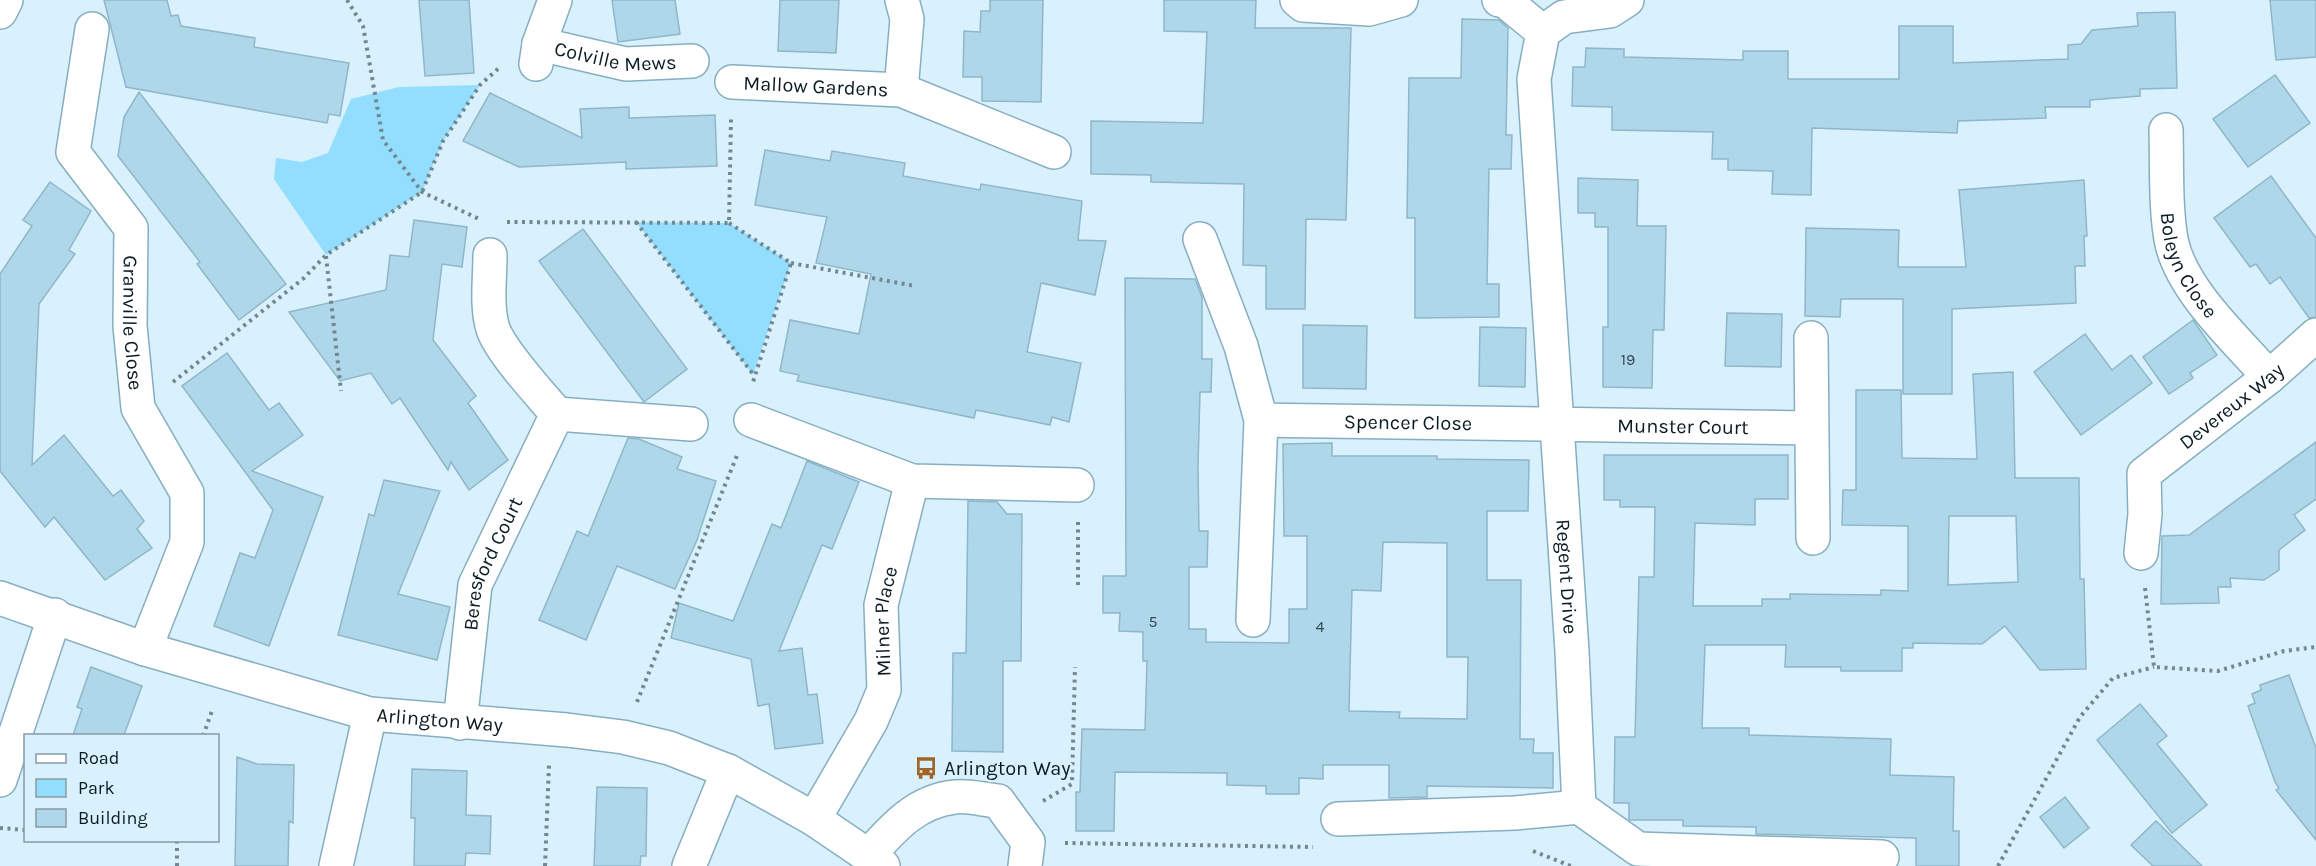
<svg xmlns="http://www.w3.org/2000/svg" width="2316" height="866" font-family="Karla,sans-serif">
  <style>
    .green { fill: #93ddfe }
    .building { fill: #afd7ea; stroke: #8fb6c9; stroke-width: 1.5; fill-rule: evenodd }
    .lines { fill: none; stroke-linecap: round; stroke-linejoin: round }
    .minor-casing { stroke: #87aec0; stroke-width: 36 }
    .path { stroke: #738791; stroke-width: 4; stroke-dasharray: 3 4.5; stroke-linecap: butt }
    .minor { stroke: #fff; stroke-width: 33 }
    .labels { text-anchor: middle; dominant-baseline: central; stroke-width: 4.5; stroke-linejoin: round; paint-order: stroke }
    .number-label { font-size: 16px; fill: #344a54 }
    .street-label { font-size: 20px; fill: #0b1b22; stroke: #d9f1fd }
    .poi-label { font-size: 20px; fill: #0b1b22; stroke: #d9f1fd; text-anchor: start }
  </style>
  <rect width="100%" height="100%" fill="#d9f1fd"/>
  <g class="green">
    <path d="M480,85l-37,56 -21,51 -96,63 -52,-76 2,-21 26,4 26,-9 23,-54 48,-12z"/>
    <path d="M636,222l93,1 62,40 -38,112z"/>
  </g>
  <g class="building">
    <path d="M104,0h63l4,16 7,-1 3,11 74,12 -1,9 95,16 -9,53 -11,-2 -2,9 -201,-36z"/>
    <path d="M419,0h50l5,73 -49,3z"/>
    <path d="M612,0h63l5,34 -62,8z"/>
    <path d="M780,0h59l-3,53 -58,-2z"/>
    <path d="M990,0h53l-2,102 -59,-1v-24h-19l1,-46 16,1 1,-21h9z"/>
    <path d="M1164,0h92l-1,28h96l-5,192 -40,-1 -1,90h-39v-43l-23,-1 1,-81 -93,-2v-7l-60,-1v-53l112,2 4,-91 -43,-1z"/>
    <path d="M2270,0h46v57l-40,3z"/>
    <path d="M2175,12l2,76 -37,1v7l-50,4v7h-45l1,11 -88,3 -1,12 -145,-5 -1,67 -39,-1 1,-23 -45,-1v-11h-16l1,-27 -101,-2v-23l-40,-1 1,-39h12l1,-19 38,1v8l119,3v-9h45v28h111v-53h54v37l115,-4v-14l13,-1 11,-14 46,-4 -1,-13z"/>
    <path d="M1462,19l37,1 9,8 -2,107h6l-1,34h-22l-2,115h12v33l-84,1v-100h-8l2,-140h52z"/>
    <path d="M2275,75l35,48 -62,44 -35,-48z"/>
    <path d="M139,92l147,192 -47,36 -42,-56 3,-2 -82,-106 6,-39z"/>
    <path d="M490,93l92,45 -2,-29 49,-2v11l86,-3 2,51 -91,3v-7l-107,5 -56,-26z"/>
    <path d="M765,150l65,11 2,-10 73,12 -2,13 77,14 1,-6 101,17 -4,39 28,1 -11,54 -54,-12 -14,69 54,11 -12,59 -17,-5 -2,8 -74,-15 -2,8 -177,-37 2,-6 -19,-4 10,-51 69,14 12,-60 -55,-11 11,-46 -72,-12z"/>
    <path d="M2271,176l45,62v79l-7,1 -29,-41 -10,7 -14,-20 -6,3 -36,-49z"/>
    <path d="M1578,178l60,2 -1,46h29l-2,104h-11l-1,58 -49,-1v-60h5v-100h-13v-14h-17z"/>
    <path d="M2084,180l3,56h-3l1,30h-10l1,37 -124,6v85h-49v-95h-62l-1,18 -35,-1 1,-88 93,2 -1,37h68l-7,-77z"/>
    <path d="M50,182l41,29 -22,39 6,4 -36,50 -7,161 32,-30 49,61 8,-6 23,31 -7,8 15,19 -47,32 -51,-63 -9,10 -45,-56v-197l32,-48 -9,-6z"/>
    <path d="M414,220l53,7 -5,40 -20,-3 -9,76 43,56 -8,7 40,57 -39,30 -18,-28 -3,8 -48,-72 -8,6 -21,-31 -31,8 -51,-69 97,-22 4,-35 19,2z"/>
    <path d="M583,229l104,140 -43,33 -105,-141z"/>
    <path d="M1125,278l70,1 7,18v62h10l-1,33h-11l-2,74 1,65h9l-1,36h-18v62h17v13l83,1v-34h18v-73h-23l-1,-92 49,-1v13h105v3l92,1 -1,51h-41v69h34l-1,159h14l-1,14h20v35l-126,-2v11l-38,1v-33h-66v14l-24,-1v16h-33v-8l-39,-1v-12l-112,-1 -1,59h-38v-39h4l2,-63 63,1 2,-69h-4v-29l-24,-1 1,-18h-17v-37h23zM1383,542l64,1v114h21l-1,62 -68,-1 1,-6 -51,-1 3,-121 29,1z"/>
    <path d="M1727,313l55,1 -1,53 -56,-1z"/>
    <path d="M2193,320l24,35 -27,18 3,5 -24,16 -26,-37z"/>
    <path d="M1303,325l64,1 -1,63 -63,-1z"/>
    <path d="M1480,327l46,1 -1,59 -46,-1z"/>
    <path d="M2085,334l27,36 19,-15 21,28 -71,52 -47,-63z"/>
    <path d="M227,353l42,57 10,-7 24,32 -51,36 71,26 -54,149 -55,-20 26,-73 15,5 18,-48 -91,-124z"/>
    <path d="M2013,372l2,106h64l1,101h4l2,90 -46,1 -35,-44 -23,18 -69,-1v5h-11v23h-61v-4h-56l1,-22h-81l-3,83h47v7l142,4 -1,36 64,2 -1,54h6v35h-43v-28l-160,-4v-7l-73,-1v-6h-54v-17h-15l1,-66h20l4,-160h15l1,-70h-35v-7h-16v-45h184v44h-33v26l-60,-2 -2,83h69v-7h28v-5l91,1v-5l27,1v-65l-66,-1 1,-35h13v-100h45l1,68 75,1 -4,-85zM1949,516h67l2,66 -70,3z"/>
    <path d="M628,438l11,1 43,18 -5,12 39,12 -19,59 -22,49 -58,-23 -31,74 -47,-20 38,-89 11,5z"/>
    <path d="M2316,442v57l-22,16 11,15 -26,20v20l-15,10 -34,-2 1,9h-13l1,16 -58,1 1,-68 27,-1z"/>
    <path d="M807,461l52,21 -27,67 -10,-4 -43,106 23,-3 6,47 9,-1 6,49 -48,6 -6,-45 -11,2 -7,-47 -80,-21 8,-35 54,18 39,-97 9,4z"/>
    <path d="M384,480l56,11 -42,103 52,13 -13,53 -99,-25 31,-121 5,2z"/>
    <path d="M968,501l29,1 10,12h15l-1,147h-18v91l-51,-1 1,-98h13z"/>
    <path d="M91,667l51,19 -18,49h-51l9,-26 -5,-2z"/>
    <path d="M2289,675l27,73v92l-40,-50 3,-2 -4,-6 -27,-76 7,-3 -3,-9 9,-4 -1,-5z"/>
    <path d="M2140,704l27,32 -10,8 50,61 -35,28 -75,-93z"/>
    <path d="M237,757l20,7 37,1 -1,58 -4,-2 -1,45h-53z"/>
    <path d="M412,769l55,2 -1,44 25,1 -1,38 -24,-1 -1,13h-51l1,-48h-4z"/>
    <path d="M597,787l50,1 -1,68h-5l-1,10h-46z"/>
    <path d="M2065,797l24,31 -25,20 -24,-31z"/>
    <path d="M2156,821l46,45h-49l-22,-21z"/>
  </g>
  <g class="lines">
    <g class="minor-casing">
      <g id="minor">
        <path d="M1297,0l6,5 66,4 32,-9"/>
        <path d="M1499,0l6,1 38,31"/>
        <path id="s1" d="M1627,0l-17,11 -46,6 -21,15 -9,47 38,572 7,156 59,42 244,8"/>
        <path d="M0,12l6,-12"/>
        <path id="s2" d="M92,29l-19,123 58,76 -1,98 8,82 49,85v49l-42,107"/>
        <path id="s3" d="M539,44l87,20 66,-3"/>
        <path d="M536,64l3,-20 16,-44"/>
        <path id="s4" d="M732,82l169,8 153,62"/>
        <path d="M901,90l6,-71 -5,-19"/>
        <path id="s5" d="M2166,130c1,34 -1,82 6,114 12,49 65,96 97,133"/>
        <path d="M1200,239l41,107 20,74 -8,200"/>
        <path d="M1811,338l2,200"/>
        <path d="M557,414l134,10"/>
        <path d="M751,420l161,61 165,4"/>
        <path id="s6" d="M1261,420l549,8"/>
        <path id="s7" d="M2141,553l4,-39 -1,-40 125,-97 47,-42"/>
        <path id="s8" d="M0,598l145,51 225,65 197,16 56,7 46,11 59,23 86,48 69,47"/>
        <path id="s9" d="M460,723l15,-138 82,-171c-17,-20 -56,-62 -64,-85 -7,-23 -3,-50 -3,-74"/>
        <path d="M0,780l55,-165"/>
        <path id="s10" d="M814,819l57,-98 13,-31 -3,-85 31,-124"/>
        <path d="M1338,819l177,-6 64,-6"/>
        <path d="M868,856c25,-28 48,-55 87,-59 13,-2 29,3 43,4l30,41 -3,24"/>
        <path d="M336,866l34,-152"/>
        <path d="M689,866l39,-95"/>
      </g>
    </g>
    <g class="path">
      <path d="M347,0l16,26 20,114 39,52 57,27"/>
      <path d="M507,222l222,1 2,-104"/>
      <path d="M636,222l117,152"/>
      <path d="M729,223l62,40 -38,119"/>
      <path d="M326,256l15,135"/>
      <path d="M791,263l124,23"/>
      <path d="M173,382l131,-104 22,-23 96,-63 21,-51 37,-56 20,-18"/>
      <path d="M1078,522v63"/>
      <path d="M2145,588l9,79 64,4 66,-20 32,-4"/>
      <path d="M637,702l101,-249"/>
      <path d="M203,736l10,-28"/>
      <path d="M1043,801l29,-17 3,-117"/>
      <path d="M0,828l26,2"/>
      <path d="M1065,843l248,4"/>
      <path d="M1533,851l38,15"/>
      <path d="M177,866v-26"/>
      <path d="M545,866l4,-101"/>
      <path d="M1998,866l82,-149 33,-39 41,-11"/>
    </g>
    <use href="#minor" class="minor"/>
  </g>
  <defs>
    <g id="bus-bare" transform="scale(1.8)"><path d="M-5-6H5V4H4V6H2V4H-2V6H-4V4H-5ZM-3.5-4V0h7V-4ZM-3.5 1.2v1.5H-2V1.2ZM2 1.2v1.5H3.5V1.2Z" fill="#a06328" stroke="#d9f1fd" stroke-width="2.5" paint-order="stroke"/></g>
  </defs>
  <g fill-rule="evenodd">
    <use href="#bus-bare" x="926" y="768"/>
  </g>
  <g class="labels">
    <g class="number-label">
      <text x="1628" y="359">19</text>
      <text x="1153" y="621">5</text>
      <text x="1320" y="626">4</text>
    </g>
    <g class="street-label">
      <text stroke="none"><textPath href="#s3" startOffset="78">Colville Mews</textPath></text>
      <text stroke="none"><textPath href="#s4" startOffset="84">Mallow Gardens</textPath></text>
      <text stroke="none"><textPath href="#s5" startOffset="140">Boleyn Close</textPath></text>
      <text stroke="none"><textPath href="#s2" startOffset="315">Granville Close</textPath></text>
      <text stroke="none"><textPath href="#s7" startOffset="190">Devereux Way</textPath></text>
      <text stroke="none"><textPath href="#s6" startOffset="147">Spencer Close</textPath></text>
      <text stroke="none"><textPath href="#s6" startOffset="422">Munster Court</textPath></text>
      <text stroke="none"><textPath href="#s9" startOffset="164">Beresford Court</textPath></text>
      <text stroke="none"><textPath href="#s1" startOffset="639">Regent Drive</textPath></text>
      <text stroke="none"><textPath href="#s10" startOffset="216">Milner Place</textPath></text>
      <text stroke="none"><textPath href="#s8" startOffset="458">Arlington Way</textPath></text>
    </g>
    <g class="poi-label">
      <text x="944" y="768">Arlington Way</text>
    </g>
  </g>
  <rect x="24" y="734" width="195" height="108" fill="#d9f1fd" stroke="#879ba5" stroke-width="1.5"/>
  <rect x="36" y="754" width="30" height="9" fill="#ffffff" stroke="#879ba5" stroke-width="1.5"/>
  <text x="78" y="764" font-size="18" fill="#0b1b22">Road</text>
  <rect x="36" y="779" width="30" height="18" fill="#93ddfe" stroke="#879ba5" stroke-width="1.5"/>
  <text x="78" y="794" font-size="18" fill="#0b1b22">Park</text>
  <rect x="36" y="809" width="30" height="18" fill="#afd7ea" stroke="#879ba5" stroke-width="1.5"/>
  <text x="78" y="824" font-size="18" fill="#0b1b22">Building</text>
</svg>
